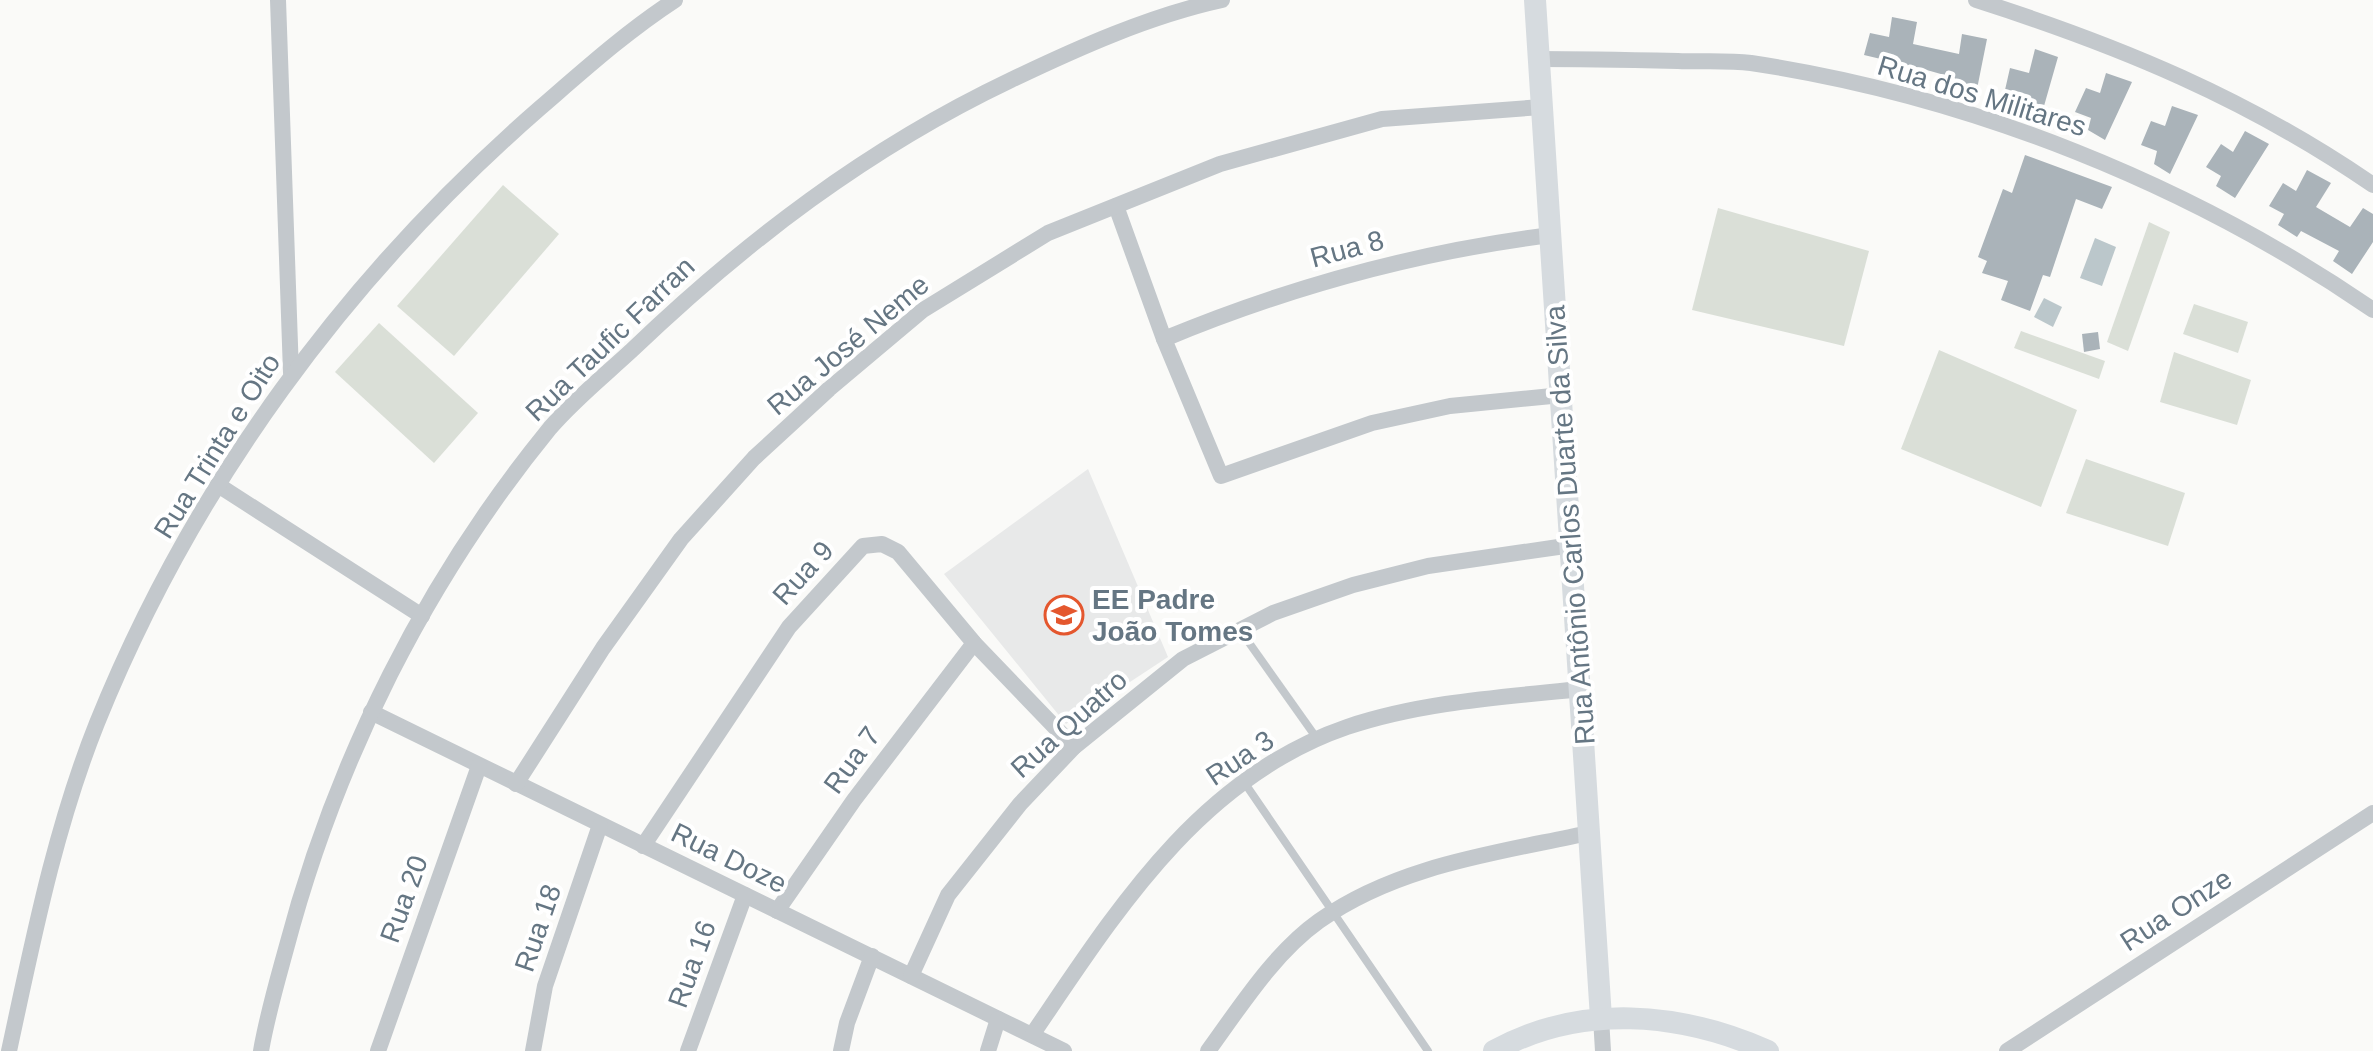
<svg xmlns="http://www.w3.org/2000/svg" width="2373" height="1051" font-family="Helvetica,sans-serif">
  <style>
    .built { fill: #e8e9e9 }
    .green { fill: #dadfd7 }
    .water { fill: #bbc7cb }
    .building { fill: #aab3b9 }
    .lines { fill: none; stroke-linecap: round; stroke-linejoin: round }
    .lane { stroke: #c3c8cc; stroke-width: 8 }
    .street { stroke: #c3c8cc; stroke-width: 16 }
    .secondary { stroke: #d6dbdf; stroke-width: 22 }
    .labels { text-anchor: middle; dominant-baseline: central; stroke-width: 8; stroke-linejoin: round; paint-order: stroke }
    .street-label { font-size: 28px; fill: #657683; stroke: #fff }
    .poi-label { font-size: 28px; font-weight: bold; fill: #657683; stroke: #fff; text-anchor: start }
  </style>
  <rect width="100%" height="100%" fill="#fafaf8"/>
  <path class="built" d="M1088,469l80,188 -102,67 -122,-150z"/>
  <g class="green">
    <path d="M503,185l56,49 -105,122 -57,-50z"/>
    <path d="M1718,208l151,43 -25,95 -152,-36z"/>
    <path d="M2149,222l21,10 -42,119 -21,-9z"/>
    <path d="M2194,304l54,18 -10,31 -55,-19z"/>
    <path d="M379,323l99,90 -44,50 -99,-91z"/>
    <path d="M2021,331l84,30 -6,18 -85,-31z"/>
    <path d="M1939,350l138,60 -36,97 -140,-58z"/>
    <path d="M2174,352l77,28 -14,45 -77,-23z"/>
    <path d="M2086,459l99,34 -17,53 -102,-33z"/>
  </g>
  <g class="water">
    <path d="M2095,238l21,9 -14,39 -22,-8z"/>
    <path d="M2044,298l18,9 -9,20 -19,-10z"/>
  </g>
  <g class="building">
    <path d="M1892,17l25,5 -4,22 46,10 3,-20 25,5 -11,55 -23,-6 2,-10 -46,-13 -2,12 -24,-6 2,-11 -21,-5 6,-22 19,4z"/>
    <path d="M2035,49l23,8 -16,56 -20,-7 3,-10 -20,-6 5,-22 19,5z"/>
    <path d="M2106,73l26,9 -27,58 -17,-10 3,-12 -16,-6 11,-24 14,5z"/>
    <path d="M2172,106l26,9 -28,59 -16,-10 3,-13 -16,-6 10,-24 14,5z"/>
    <path d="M2245,131l24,13 -34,54 -19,-12 5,-10 -15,-9 15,-23 12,8z"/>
    <path d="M2025,155l87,32 -10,22 -26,-10 -26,78 -7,-2 -13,36 -29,-11 7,-19 -26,-8 5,-12 -9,-4 25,-68 9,4z"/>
    <path d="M2307,170l24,13 -15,24 34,20 13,-19 10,6v28l-21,32 -19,-13 6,-10 -38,-20 -4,6 -19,-12 6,-11 -15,-8 14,-23 13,8z"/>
    <path d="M2098,332l2,17 -16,3 -2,-18z"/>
  </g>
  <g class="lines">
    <g class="lane">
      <path d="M1240,630l78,110"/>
      <path d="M1244,782l184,269"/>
    </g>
    <g class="street">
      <path d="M278,0l13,373"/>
      <path d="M1976,0c144,46 272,99 397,185"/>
      <path d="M1538,59c47,0 94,1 140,2 24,1 49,-1 73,2 219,33 439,121 622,247"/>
      <path d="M1116,206l48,133 57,137 151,-53 78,-17 112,-11"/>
      <path d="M1164,339c125,-52 252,-87 387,-104"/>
      <path d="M218,485l204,131"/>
      <path d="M371,712l693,339"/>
      <path d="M516,784l87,-136 78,-109 73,-81 75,-69 94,-79 125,-77 172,-69 162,-45 160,-12"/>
      <path d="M643,846l146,-219 74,-81 19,-2 16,8 76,91 100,104"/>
      <path d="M777,911l77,-111 120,-157"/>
      <path d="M911,976l37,-81 72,-91 54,-57 109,-88 90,-46 80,-28 75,-19 144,-21"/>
      <path d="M1601,1018l2,33"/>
      <path d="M1032,1035c83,-122 166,-257 315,-308 74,-25 156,-30 234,-38"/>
      <path d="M9,1051c24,-111 46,-223 88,-328 96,-238 250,-447 443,-615 44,-38 86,-76 135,-108"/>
      <path d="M261,1051c6,-35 16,-69 25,-102 50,-190 140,-369 264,-521 24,-28 55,-53 82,-78 114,-109 236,-202 379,-270 67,-32 138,-64 211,-80"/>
      <path d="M378,1051l101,-285"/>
      <path d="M533,1051l12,-65 55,-161"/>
      <path d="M688,1051l57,-156"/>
      <path d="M841,1051l6,-28 25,-67"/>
      <path d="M988,1051l10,-32"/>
      <path d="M1208,1051c32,-44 66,-98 111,-130 79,-56 178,-68 270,-88"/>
      <path d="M2007,1051l366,-238"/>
    </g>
    <g class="secondary">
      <path d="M1535,0l66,1018"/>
      <path d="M1494,1051c87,-48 186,-39 274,0"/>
    </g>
  </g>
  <defs>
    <g id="school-ring" transform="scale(2)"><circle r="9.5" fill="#fff" stroke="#e4572e" stroke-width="1.5"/><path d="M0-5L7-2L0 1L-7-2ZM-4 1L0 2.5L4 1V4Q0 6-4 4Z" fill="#e4572e"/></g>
  </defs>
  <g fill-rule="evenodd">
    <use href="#school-ring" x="1064" y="615"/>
  </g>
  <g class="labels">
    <g class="street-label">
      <text transform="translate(1982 96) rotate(17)">Rua dos Militares</text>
      <text transform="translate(1347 249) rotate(-15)">Rua 8</text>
      <text transform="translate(610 339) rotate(-44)">Rua Taufic Farran</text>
      <text transform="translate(848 345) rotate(-40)">Rua José Neme</text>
      <text transform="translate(217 446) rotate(-58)">Rua Trinta e Oito</text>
      <text transform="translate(1570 525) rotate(-94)">Rua Antônio Carlos Duarte da Silva</text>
      <text transform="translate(803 573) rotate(-48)">Rua 9</text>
      <text transform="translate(1069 724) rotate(-42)">Rua Quatro</text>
      <text transform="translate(1240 758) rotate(-34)">Rua 3</text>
      <text transform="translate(852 760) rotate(-54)">Rua 7</text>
      <text transform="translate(729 858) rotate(26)">Rua Doze</text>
      <text transform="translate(404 899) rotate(-70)">Rua 20</text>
      <text transform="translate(2176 910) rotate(-33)">Rua Onze</text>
      <text transform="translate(538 928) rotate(-71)">Rua 18</text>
      <text transform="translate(692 964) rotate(-70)">Rua 16</text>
    </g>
    <g class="poi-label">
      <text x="1092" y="599">EE Padre<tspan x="1092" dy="32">João Tomes</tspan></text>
    </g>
  </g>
</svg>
